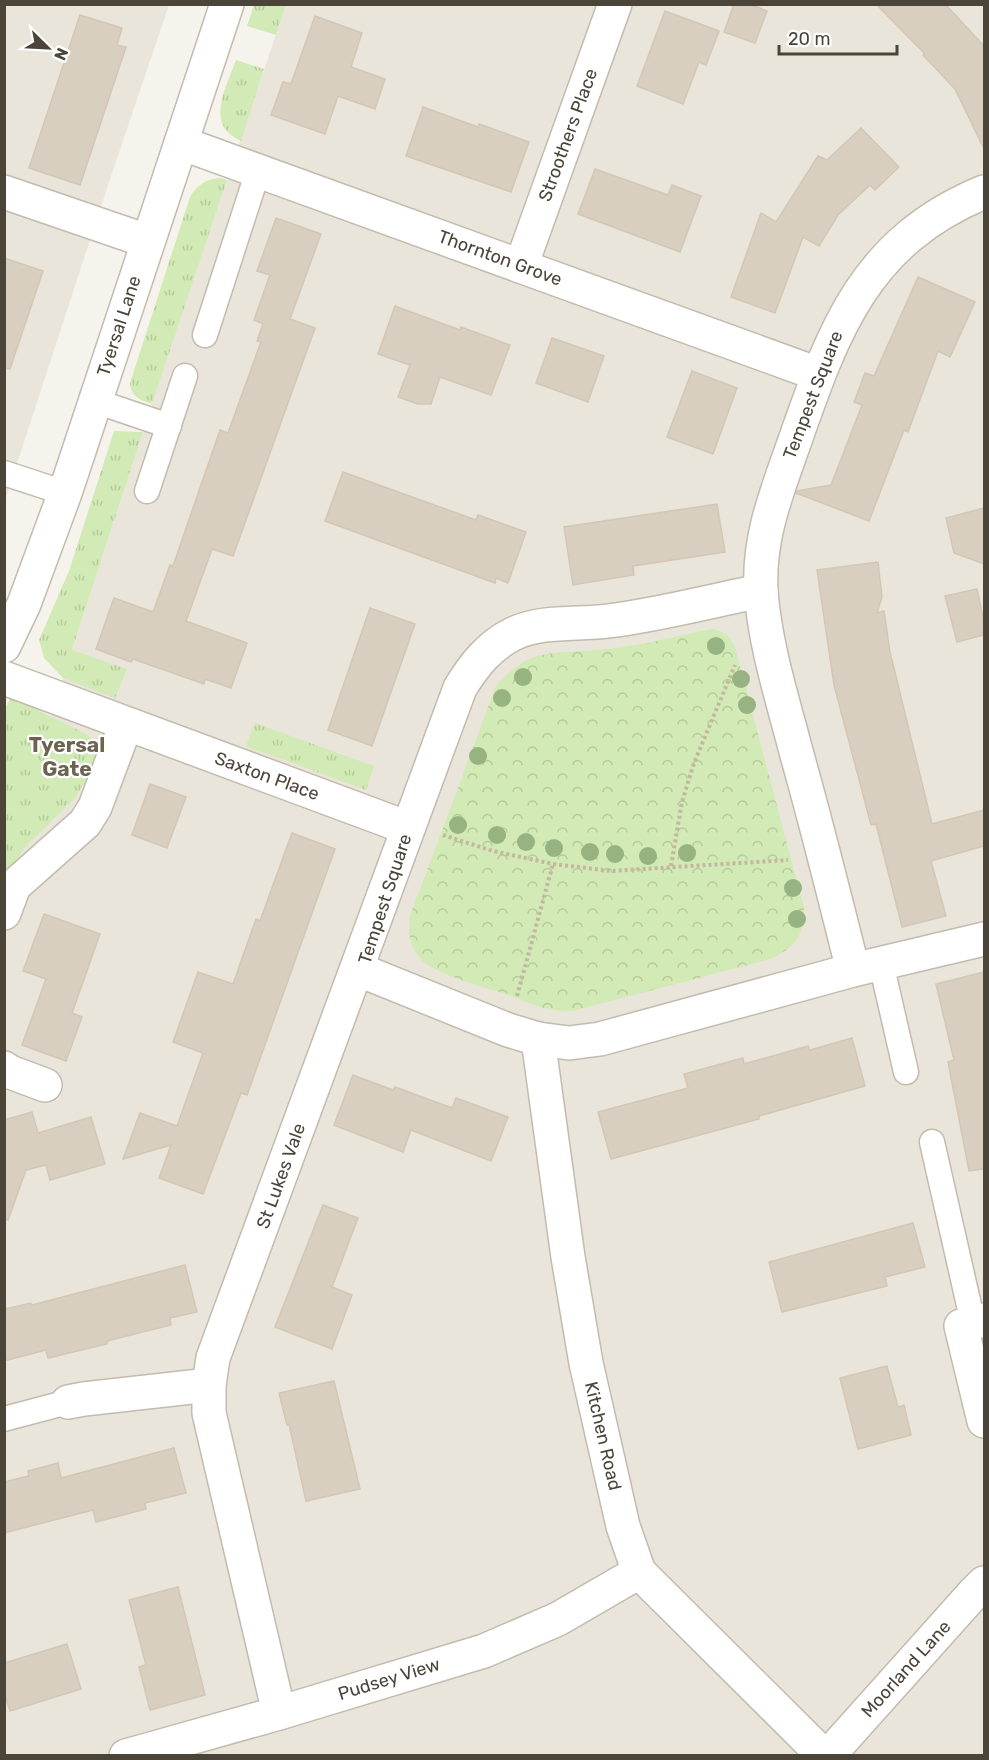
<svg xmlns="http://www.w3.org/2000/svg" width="989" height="1760" font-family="Rubik,sans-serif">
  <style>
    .residential { fill: #eae5da }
    .grass { fill: url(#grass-tufts) }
    .park { fill: url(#park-crowns) }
    .building { fill: #d8cfc1; stroke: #d3c7b4; stroke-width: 1.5 }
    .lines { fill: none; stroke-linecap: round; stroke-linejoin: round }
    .service-casing { stroke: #c2bbae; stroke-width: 27 }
    .minor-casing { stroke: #c2bbae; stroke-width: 36 }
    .path { stroke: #c4b79f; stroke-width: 4; stroke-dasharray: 3 3; stroke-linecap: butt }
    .service { stroke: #fff; stroke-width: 24 }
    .minor { stroke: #fff; stroke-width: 33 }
    .tree { fill: #97b381 }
    .labels { text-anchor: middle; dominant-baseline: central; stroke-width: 4.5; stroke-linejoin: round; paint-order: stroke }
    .street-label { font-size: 18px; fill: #4b4439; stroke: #fff }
    .quarter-label { font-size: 21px; font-weight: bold; fill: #6e6250; stroke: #fff }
  </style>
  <defs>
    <pattern id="grass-tufts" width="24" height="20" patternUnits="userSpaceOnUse" patternTransform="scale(1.5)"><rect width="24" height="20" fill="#d2eab5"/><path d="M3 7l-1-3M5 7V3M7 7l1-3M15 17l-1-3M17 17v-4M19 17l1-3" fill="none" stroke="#b6ca9c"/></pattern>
    <pattern id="park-crowns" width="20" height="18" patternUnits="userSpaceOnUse" patternTransform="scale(1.5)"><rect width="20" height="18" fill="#d2eab5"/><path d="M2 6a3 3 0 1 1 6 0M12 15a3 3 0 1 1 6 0" fill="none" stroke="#b6ca9c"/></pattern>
  </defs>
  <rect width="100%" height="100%" fill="#f6f3ec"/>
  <g class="residential">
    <path d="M5,5h164l-60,177 -104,318z"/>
    <path d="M286,5h698v1750l-979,1v-908l12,-28 149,-459z"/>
  </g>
  <g class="grass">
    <path d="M254,5h32l-10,30 -29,-9z"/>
    <path d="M236,60l28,9 -23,72c-37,-16 -15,-53 -5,-81z"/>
    <path d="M220,178l7,2 -75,224c-12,-4 -21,-7 -22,-21l60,-186c7,-12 16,-18 30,-19z"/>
    <path d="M114,431l29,1 -71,218 55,19 -12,29 -52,-20 -19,-20 -5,-18 30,-69z"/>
    <path d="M18,696l16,12 54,27 7,10 1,11 -10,24 -11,18 -49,48 -21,30v-167l6,-12z"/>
    <path d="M255,723l119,43 -8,24 -120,-44z"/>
  </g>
  <path class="park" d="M711,629c13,2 18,6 24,18l69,261c1,28 -10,39 -33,51l-198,52c-6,0 -13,0 -19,-1 -16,-2 -33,-10 -48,-16 -22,-7 -65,-18 -82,-32 -14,-11 -17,-30 -14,-46l86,-230c11,-13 24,-24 41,-30 19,-5 40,-4 60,-6 38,-3 76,-13 114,-21z"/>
  <g class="building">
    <path d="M734,4h16l17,7 -12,32 -31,-11z"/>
    <path d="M876,4h69l39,42v103l-29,-60 -32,-34 2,-1z"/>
    <path d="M665,11l54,20 -13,34 -7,-3 -16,42 -46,-18z"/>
    <path d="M80,15l42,13 -5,17 9,2 -46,138 -51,-17z"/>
    <path d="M315,16l47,17 -11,34 34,12 -10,30 -37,-13 -13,38 -54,-19 12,-33 8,2z"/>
    <path d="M423,107l55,20 1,-3 50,18 -18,50 -105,-36z"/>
    <path d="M861,128l38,39 -24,23 -5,-5 -32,30 -19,31 -16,-9 -28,76 -44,-16 30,-84 15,9 42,-66 9,4z"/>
    <path d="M595,169l73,26 4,-10 29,11 -21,56 -102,-38z"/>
    <path d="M276,218l45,16 -31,85 25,9 -82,228 -21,-7 -26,72 61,22 -16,45 -26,-9 -1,5 -71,-25 -2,3 -35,-13 18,-51 39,14 17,-47 3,1 47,-136 8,3 33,-91 -4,-1 6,-17 -9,-4 16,-45 -13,-4z"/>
    <path d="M4,258l39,13 -33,98 -6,-1z"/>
    <path d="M918,277l57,25 -25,55 -12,-6 -30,81 -4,-2 -35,91 -73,-28 1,-2 34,-6 31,-80 -8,-3 11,-29 9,3z"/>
    <path d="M395,306l65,24 1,-3 49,18 -19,50 -51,-18 -9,27h-13l-20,-7 12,-32 -32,-11z"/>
    <path d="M552,338l52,18 -16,46 -52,-19z"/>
    <path d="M692,371l45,17 -24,66 -46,-17z"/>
    <path d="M343,472l133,48 2,-5 48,17 -18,51 -12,-5 -1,5 -170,-62z"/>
    <path d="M717,504l8,48 -92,14 1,9 -61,10 -9,-58z"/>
    <path d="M984,508v56l-30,-11 -8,-35z"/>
    <path d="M878,562l4,35 -5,16 7,-2 6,41 42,172 52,-14v36l-53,15 15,55 -44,11 -26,-103 -5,1 -37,-140 -17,-115z"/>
    <path d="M977,589l7,33v13l-27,7 -12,-46z"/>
    <path d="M370,608l45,16 -43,122 -44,-16z"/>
    <path d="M150,784l36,13 -19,51 -35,-13z"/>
    <path d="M292,833l43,16 -88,246 -6,-2 -38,101 -44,-16 12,-33 -48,14 17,-46 37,13 26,-73 -30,-11 25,-70 35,12 23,-65 4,2z"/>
    <path d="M44,914l56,20 -28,79 10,4 -16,44 -44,-16 24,-66 -23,-8z"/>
    <path d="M984,972v197l-15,2 -21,-109 6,-2 -18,-76z"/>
    <path d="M852,1038l13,48 -106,30v3l-148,40 -13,-47 90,-24 -4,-14 59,-16 1,6 64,-18 2,4z"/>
    <path d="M353,1075l40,15 2,-3 57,21 4,-10 52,19 -17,44 -80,-31 -8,22 -69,-27z"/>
    <path d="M32,1112l6,21 53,-16 14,47 -55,16 -4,-15 -20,5 -18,50 -4,-1v-99z"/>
    <path d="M323,1205l35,13 -26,69 20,8 -20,54 -57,-22z"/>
    <path d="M913,1223l12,44 -40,10 2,9 -105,26 -13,-50z"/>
    <path d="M185,1265l12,47 -27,6 1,7 -64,16v3l-59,14 -2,-8 -42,11v-52l27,-6 1,2z"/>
    <path d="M887,1366l11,41 6,-2 7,30 -53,14 -18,-71z"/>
    <path d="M334,1381l26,108 -54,12 -17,-77 -2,1 -8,-32z"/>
    <path d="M174,1448l12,45 -41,10 1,6 -50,13 -3,-12 -89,23v-51l25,-6 -1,-5 30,-8 3,15z"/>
    <path d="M178,1587l27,108 -55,15 -11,-43 7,-2 -17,-65z"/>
    <path d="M67,1644l14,45 -71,22 -6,-19v-29z"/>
  </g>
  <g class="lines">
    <g class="service-casing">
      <g id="service">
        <path d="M205,335l53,-164"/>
        <path d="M95,401l74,25"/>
        <path d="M4,473l61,20"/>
        <path d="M147,491l38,-115"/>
        <path d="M881,963l25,109"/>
        <path d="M932,1142l41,181"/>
        <path d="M4,1419l64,-17"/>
      </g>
    </g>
    <g class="minor-casing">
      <g id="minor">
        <path d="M181,143l637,231"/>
        <path d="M4,192l143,49"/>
        <path d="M521,266l94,-262"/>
        <path d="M4,646l20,-42 41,-111 162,-489"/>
        <path d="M4,678l404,150"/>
        <path d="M4,913l10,-27 71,-63 10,-16 31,-83"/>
        <path d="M357,969l151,61 30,9 31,4 31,-4 253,-69 131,-31"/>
        <path d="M853,970c-18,-72 -36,-144 -56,-215 -14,-54 -32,-109 -36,-164 -3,-52 15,-97 32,-145 40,-114 70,-204 191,-254"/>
        <path d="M538,1039l30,218 18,106 37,163 16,46 185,184"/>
        <path d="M4,1068l6,4 35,13"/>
        <path d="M984,1320l-23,6 23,95"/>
        <path d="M68,1402l16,-3 125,-14"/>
        <path d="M279,1713l-70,-300v-28l4,-27 247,-670c14,-23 29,-42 53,-54 29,-14 64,-9 95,-13 51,-6 102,-20 153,-30"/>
        <path d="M126,1756l153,-43 205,-62 74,-32 81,-47"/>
        <path d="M828,1756l145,-162 11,-11"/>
      </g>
    </g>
    <g class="path">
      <path d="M443,835l50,16 60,13 58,7 177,-11"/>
      <path d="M671,866l11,-64 12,-39 41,-98"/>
      <path d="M517,996l36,-132"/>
    </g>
    <use href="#service" class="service"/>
    <use href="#minor" class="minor"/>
  </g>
  <g class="tree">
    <circle cx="716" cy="646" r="9"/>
    <circle cx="523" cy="677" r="9"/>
    <circle cx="741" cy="679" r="9"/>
    <circle cx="502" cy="698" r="9"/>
    <circle cx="747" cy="705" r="9"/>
    <circle cx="478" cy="756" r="9"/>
    <circle cx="458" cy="825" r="9"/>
    <circle cx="497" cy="835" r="9"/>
    <circle cx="526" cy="842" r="9"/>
    <circle cx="554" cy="848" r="9"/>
    <circle cx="590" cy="852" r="9"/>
    <circle cx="687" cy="853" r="9"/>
    <circle cx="615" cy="854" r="9"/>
    <circle cx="648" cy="856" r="9"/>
    <circle cx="793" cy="888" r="9"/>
    <circle cx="797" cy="919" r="9"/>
  </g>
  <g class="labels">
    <g class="street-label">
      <text transform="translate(568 135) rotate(-70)">Stroothers Place</text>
      <text transform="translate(500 258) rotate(20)">Thornton Grove</text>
      <text transform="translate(119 326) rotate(-72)">Tyersal Lane</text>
      <text transform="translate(813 395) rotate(-69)">Tempest Square</text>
      <text transform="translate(267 776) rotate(20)">Saxton Place</text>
      <text transform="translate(385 899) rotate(-72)">Tempest Square</text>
      <text transform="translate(281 1176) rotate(-70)">St Lukes Vale</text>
      <text transform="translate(603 1436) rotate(77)">Kitchen Road</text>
      <text transform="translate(906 1669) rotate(-48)">Moorland Lane</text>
      <text transform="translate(389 1679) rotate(-17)">Pudsey View</text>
    </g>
    <g class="quarter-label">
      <text x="67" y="744">Tyersal<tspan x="67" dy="24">Gate</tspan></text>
    </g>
  </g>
  <rect width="989" height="1760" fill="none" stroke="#4b4439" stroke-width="12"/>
  <g transform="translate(48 48) rotate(114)" stroke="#ffffff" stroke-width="4.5" paint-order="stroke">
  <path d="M0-4.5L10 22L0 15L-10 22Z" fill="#4b4439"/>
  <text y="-9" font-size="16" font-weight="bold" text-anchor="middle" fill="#4b4439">N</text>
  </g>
  <path d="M779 45v9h118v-9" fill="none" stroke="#4b4439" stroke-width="3"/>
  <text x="788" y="45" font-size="18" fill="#4b4439" stroke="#ffffff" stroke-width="4.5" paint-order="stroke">20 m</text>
</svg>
